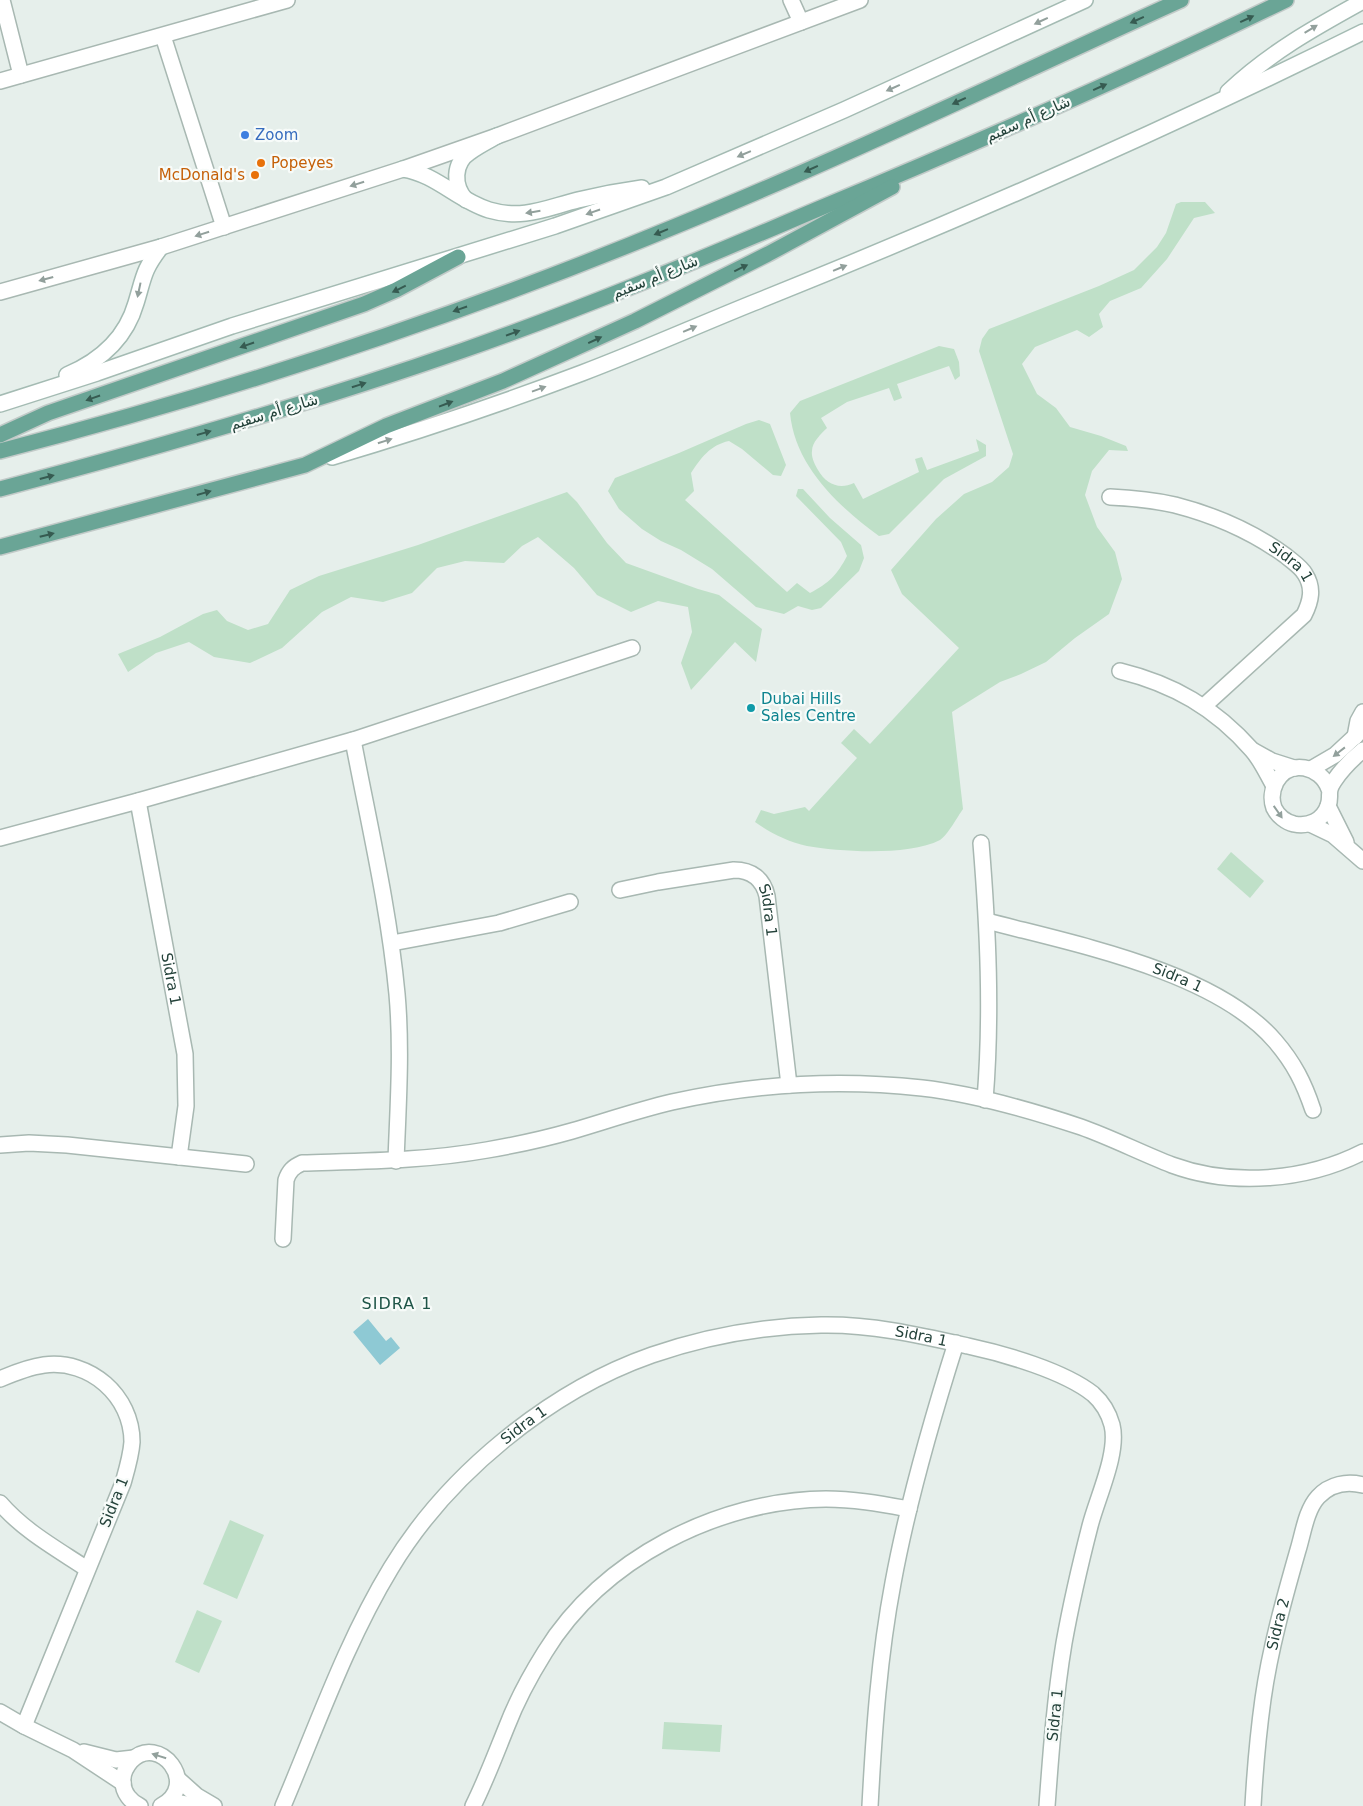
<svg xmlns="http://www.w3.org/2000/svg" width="1363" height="1806" font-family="'DejaVu Sans','Noto Sans Arabic',sans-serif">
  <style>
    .green { fill: #bfe0c8 }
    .water { fill: #8ec9d4 }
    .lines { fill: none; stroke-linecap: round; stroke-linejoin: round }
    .minor-casing { stroke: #a8b8b2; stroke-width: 18 }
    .secondary-casing { stroke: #a4bbb3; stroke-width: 18 }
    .primary-casing { stroke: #c2cac8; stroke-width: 18 }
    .minor { stroke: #fff; stroke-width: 15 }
    .secondary { stroke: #fff; stroke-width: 15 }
    .primary { stroke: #6aa596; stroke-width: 15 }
    .oneway { fill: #365b51 }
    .oneway2 { fill: #92a09c }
    .shop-dot { fill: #3f7fe0; stroke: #f7fbf9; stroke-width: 2 }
    .food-dot { fill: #e8710a; stroke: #f7fbf9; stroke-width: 2 }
    .culture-dot { fill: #0f9aa8; stroke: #f7fbf9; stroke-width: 2 }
    .labels { text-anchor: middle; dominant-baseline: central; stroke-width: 4.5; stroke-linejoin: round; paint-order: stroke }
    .street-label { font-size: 15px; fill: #24423a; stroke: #f7fbf9 }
    .shop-label { font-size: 15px; fill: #366cbe; stroke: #f7fbf9; text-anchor: start }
    .food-label { font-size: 15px; fill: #c56008; stroke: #f7fbf9; text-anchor: start }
    .culture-label { font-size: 15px; fill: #0d838f; stroke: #f7fbf9; text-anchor: start }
    .neighbourhood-label { font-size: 16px; letter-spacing: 1px; fill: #1f5548; stroke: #f7fbf9 }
  </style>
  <rect width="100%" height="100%" fill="#e6efeb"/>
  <g class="green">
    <path d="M1181,202h24l10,11 -21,5 -27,41 -26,29 -31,13 -11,13 4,13 -14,10 -12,-7 -42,17 -13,17 15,30 19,14 14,19 31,9 25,10 2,5 -19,-1 -17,21 -7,24 12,32 18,25 7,27 -13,35 -34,24 -29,24 -25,12 -21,8 -48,30 11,97c-5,7 -16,27 -23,31 -31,16 -99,12 -133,6 -19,-4 -37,-13 -52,-24l6,-12 13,4 31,-7 4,4 48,-53 -16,-15 13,-14 16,15 89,-96 -57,-54 -11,-24 45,-51 28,-25 28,-12 17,-15 4,-13 -34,-103 3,-12 7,-10 110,-43 35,-16 23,-23 9,-14 10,-29z"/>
    <path d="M939,346l15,3 5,13 1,14 -5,4 -6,-14 -52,18 5,14 -8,3 -5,-13 -42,14 -26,16 6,10c-6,6 -15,14 -15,23 -1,6 3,14 6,19 8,14 21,20 36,13l9,16 56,-27 -4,-13 7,-2 5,13 52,-19 -3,-12 10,6v11l-42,23 -55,55 -10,2c-41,-30 -84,-70 -89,-123l10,-12z"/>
    <path d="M759,420l11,4 16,41 -5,11 -8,-1 -31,-26 -13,-8c-19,4 -28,17 -38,32l3,18 -9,9 102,92 10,-9 13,10c19,-10 27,-18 37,-37l-6,-14 -45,-46 2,-7h5l27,29 31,27 3,13 -5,13 -38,37 -9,2 -14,-4 -14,8 -28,-7 -44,-38 -31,-19 -20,-9 -19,-12 -23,-20 -11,-18 7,-13 64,-25 67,-29z"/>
    <path d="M567,492l10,10 30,41 19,20 72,26 21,6 43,34 -6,33 -21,-20 -44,48 -10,-27 11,-31 -4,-25 -30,-6 -27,11 -34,-17 -23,-27 -36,-31 -16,9 -18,17 -39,-2 -28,7 -25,25 -29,9 -32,-5 -29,15 -40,36 -32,15 -36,-6 -25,-15 -33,11 -28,19 -10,-18 42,-17 43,-23 14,-4 10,11 21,9 20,-6 22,-34 29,-14 99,-31z"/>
    <path d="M1231,852l33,29 -14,17 -33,-29z"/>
    <path d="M230,1520l34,15 -27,64 -34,-15z"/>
    <path d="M197,1610l25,11 -23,52 -24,-11z"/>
    <path d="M664,1722l58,3 -2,27 -58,-3z"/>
  </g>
  <path class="water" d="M368,1319l18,22 5,-4 9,11 -20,17 -27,-33z"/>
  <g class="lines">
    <g class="minor-casing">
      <g id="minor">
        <path d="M2,0l19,75"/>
        <path d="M791,0l10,22"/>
        <path d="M163,36l61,191"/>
        <path d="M0,81l287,-81"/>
        <path d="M0,292l161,-45 242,-78 94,-33 363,-136"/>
        <path id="s1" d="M1110,497c22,1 43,3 65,8 39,10 78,27 111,51 7,6 15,11 19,18 9,14 6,27 -1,41l-100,91"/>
        <path d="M1120,671c53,13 95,37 132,79 9,10 15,24 22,36"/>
        <path d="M1355,737l3,-16 5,-9"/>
        <path d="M353,740c16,84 36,169 44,254 5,56 1,112 -1,167"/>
        <path d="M1254,751l18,10 22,7"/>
        <path d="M1311,769l24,-14 28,-26"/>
        <path d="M1329,789c-8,-23 -40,-31 -53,-7 -4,8 -5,18 -2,26 4,8 12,14 20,16 15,3 29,-4 34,-18 4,-11 -2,-13 6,-25 8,-12 18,-22 29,-31"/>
        <path id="s2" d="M138,801l47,253 1,52 -7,51"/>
        <path d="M1328,806l18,36"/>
        <path d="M1310,824l23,11 30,26"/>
        <path d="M0,838l138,-37 215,-61 279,-92"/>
        <path d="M981,843c7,86 11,171 4,257"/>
        <path id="s3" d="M620,890l38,-8 76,-12c18,0 29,9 33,26l22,189"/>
        <path id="s4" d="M987,921c87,23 228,50 288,120 19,22 29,42 38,69"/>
        <path d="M392,943l107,-20 71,-21"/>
        <path d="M0,1145l29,-2 38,2 179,19"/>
        <path d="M283,1239l3,-59c3,-9 7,-13 16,-17 62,-2 123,-2 185,-13 29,-5 57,-11 85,-19 34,-10 66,-21 100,-29 81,-18 167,-23 250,-14 53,6 108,22 159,39 31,11 60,26 91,38 60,22 134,16 191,-13"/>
        <path d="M0,1379c14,-6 29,-12 44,-14 46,-6 88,31 88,77 -1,14 -5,27 -9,41l-99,243"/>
        <path d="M0,1503c24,28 57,46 87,66"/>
        <path d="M0,1712l24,14 49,24 50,33"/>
        <path d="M84,1752l32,8 18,-2"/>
        <path d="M178,1779l19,17 17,10"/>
        <path d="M166,1804l14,-1 17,3"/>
        <path d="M140,1806c-9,-4 -17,-13 -17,-24 -1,-8 3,-15 8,-21 28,-29 70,24 30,45"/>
        <path id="s5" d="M283,1806c34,-80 63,-164 108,-238 56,-93 158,-177 261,-213 55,-19 111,-29 169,-30 50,-1 98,10 147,21 37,8 96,25 125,48 9,8 16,20 19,31 7,28 -15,73 -22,101 -10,39 -19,78 -26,117 -9,54 -13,108 -17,163"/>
        <path d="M473,1806c13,-26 23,-53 34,-80 10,-26 23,-50 38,-74 57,-93 173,-152 281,-153 28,0 55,5 83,10"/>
        <path d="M870,1806c4,-75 9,-149 23,-223 15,-82 38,-161 63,-240"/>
        <path id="s6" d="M1253,1806c2,-36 5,-71 10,-107 7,-50 21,-100 35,-149 5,-16 8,-40 20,-53 12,-13 29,-16 45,-12"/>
      </g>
    </g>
    <g class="secondary-casing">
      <g id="secondary">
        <path d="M1228,92c41,-39 86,-64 135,-91"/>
        <path d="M403,169c33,5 54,31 86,41 34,10 57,-2 89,-10 21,-5 42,-9 64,-12"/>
        <path d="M466,200c-13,-14 -13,-37 4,-48 8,-6 18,-11 27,-16"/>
        <path d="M67,375c33,-14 59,-37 69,-72 8,-26 7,-33 25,-56"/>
        <path d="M0,404l97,-31 135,-47 323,-100 111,-39 178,-77 241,-110"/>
        <path d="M332,457c85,-25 168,-53 250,-84 58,-22 114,-47 171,-70 207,-83 410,-172 610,-271"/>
      </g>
    </g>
    <g class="primary-casing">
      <g id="primary">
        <path d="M0,435l48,-22 316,-109 32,-14 62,-33"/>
        <path d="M0,451c230,-59 456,-134 676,-225 171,-70 337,-150 505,-226"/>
        <path d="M0,489c156,-41 312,-86 464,-139 120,-42 237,-91 354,-141 158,-66 314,-134 468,-209"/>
        <path d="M0,547l305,-82 81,-39 117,-45 132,-60 133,-67 124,-67"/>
      </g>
    </g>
    <use href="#minor" class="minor"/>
    <use href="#secondary" class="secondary"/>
    <use href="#primary" class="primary"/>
  </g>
  <defs><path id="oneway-solid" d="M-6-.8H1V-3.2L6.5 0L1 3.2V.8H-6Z" transform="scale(1.25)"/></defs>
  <g class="oneway">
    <use href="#oneway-solid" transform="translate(1247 19) rotate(-25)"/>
    <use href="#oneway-solid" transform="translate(1137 20) rotate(156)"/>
    <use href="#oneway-solid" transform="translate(1100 87) rotate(-24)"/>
    <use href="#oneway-solid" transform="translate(959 101) rotate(155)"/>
    <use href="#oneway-solid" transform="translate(811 169) rotate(156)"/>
    <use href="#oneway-solid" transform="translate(661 232) rotate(158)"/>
    <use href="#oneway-solid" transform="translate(741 268) rotate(-26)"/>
    <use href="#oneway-solid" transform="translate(399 289) rotate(154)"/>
    <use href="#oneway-solid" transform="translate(460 309) rotate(161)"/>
    <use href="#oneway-solid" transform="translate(513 333) rotate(-20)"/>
    <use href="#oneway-solid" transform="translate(595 340) rotate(-25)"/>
    <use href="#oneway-solid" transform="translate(247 345) rotate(161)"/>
    <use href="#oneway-solid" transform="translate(359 385) rotate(-18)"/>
    <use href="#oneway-solid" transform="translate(93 398) rotate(161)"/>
    <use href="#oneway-solid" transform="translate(446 404) rotate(-21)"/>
    <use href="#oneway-solid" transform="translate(204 433) rotate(-16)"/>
    <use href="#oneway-solid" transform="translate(47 477) rotate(-15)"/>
    <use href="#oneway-solid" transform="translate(204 493) rotate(-16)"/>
    <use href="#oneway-solid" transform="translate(47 535) rotate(-14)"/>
  </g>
  <g class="oneway2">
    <use href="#oneway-solid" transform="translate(1041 21) rotate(155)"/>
    <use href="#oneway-solid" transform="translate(1311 29) rotate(-31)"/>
    <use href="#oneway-solid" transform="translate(893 88) rotate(156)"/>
    <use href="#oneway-solid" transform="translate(744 154) rotate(157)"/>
    <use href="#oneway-solid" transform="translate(357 184) rotate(162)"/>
    <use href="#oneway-solid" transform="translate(533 212) rotate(171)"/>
    <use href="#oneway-solid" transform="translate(593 212) rotate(161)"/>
    <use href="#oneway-solid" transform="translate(202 234) rotate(162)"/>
    <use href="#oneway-solid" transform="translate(840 268) rotate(-22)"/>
    <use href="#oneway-solid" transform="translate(46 279) rotate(165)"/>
    <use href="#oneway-solid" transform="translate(139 290) rotate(102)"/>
    <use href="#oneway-solid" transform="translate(690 329) rotate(-23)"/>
    <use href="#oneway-solid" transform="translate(539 389) rotate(-20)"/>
    <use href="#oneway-solid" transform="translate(385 441) rotate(-18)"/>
    <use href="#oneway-solid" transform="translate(1339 752) rotate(142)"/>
    <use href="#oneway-solid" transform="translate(1278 812) rotate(55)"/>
    <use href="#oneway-solid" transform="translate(159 1756) rotate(-163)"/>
  </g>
  <circle class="shop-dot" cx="245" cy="135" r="5"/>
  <g class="food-dot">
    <circle cx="261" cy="163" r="5"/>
    <circle cx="255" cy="175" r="5"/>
  </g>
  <circle class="culture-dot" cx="751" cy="708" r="5"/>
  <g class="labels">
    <g class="street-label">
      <text transform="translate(1028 119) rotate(-24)">شارع أم سقيم</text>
      <text transform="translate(655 277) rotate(-22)">شارع أم سقيم</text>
      <text transform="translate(274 412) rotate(-17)">شارع أم سقيم</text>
      <text stroke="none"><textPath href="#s1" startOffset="196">Sidra 1</textPath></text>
      <text stroke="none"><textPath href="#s3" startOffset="176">Sidra 1</textPath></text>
      <text stroke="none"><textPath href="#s2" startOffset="181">Sidra 1</textPath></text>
      <text stroke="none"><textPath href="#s4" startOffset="199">Sidra 1</textPath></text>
      <text stroke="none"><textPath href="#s5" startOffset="878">Sidra 1</textPath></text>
      <text stroke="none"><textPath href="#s5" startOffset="458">Sidra 1</textPath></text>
      <text transform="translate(114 1502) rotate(-68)">Sidra 1</text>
      <text stroke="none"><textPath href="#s6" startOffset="184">Sidra 2</textPath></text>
      <text transform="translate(1055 1715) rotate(-84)">Sidra 1</text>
    </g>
    <g class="shop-label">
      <text x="255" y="135">Zoom</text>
    </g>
    <g class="food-label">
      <text x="271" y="163">Popeyes</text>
      <text x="245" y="175" text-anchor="end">McDonald's</text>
    </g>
    <g class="culture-label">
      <text x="761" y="699">Dubai Hills<tspan x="761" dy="17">Sales Centre</tspan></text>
    </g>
    <g class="neighbourhood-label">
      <text x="397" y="1303">SIDRA 1</text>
    </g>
  </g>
</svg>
